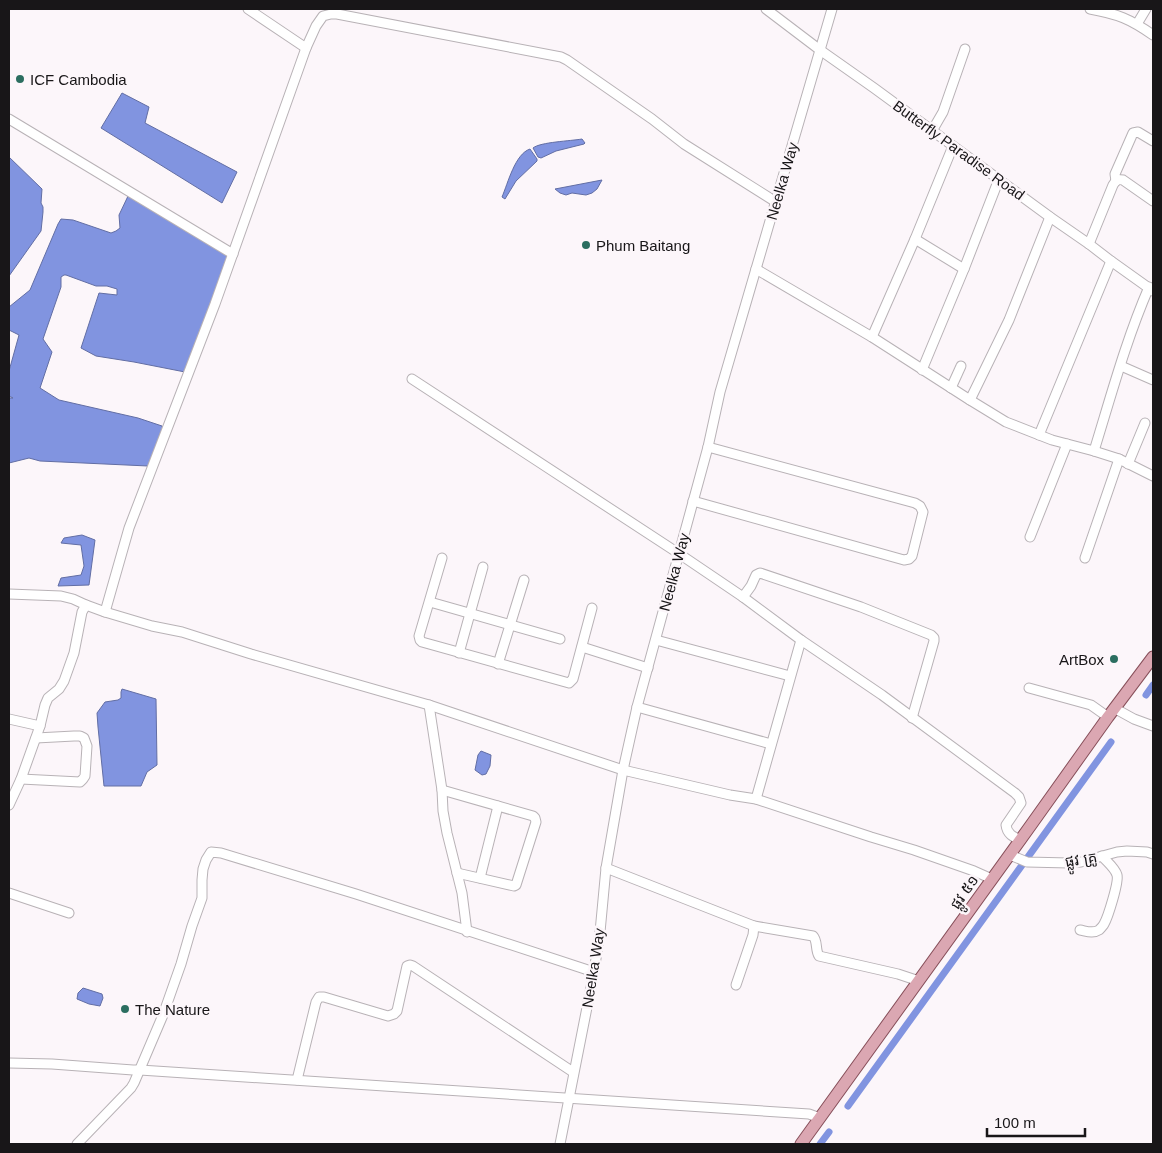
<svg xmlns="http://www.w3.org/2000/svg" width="1162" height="1153" font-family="Helvetica,'Noto Sans Khmer',sans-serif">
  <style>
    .water { fill: #8194e0; stroke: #626ea4 }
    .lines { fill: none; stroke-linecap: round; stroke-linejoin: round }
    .canal { stroke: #8194e0; stroke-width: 7 }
    .minor-casing { stroke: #b8b2b6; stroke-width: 11 }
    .major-casing { stroke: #874f5a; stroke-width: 13 }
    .minor { stroke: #fff; stroke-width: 9 }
    .major { stroke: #dba7b2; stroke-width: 11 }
    .poi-dot { fill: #2b6e60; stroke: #fcf6fa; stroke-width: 2 }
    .labels { text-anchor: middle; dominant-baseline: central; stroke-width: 5; stroke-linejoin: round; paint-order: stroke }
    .poi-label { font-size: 15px; fill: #181618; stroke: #fcf6fa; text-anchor: start }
    .street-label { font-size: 15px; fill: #181618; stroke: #fcf6fa }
  </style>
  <rect width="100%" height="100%" fill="#fcf6fa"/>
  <g class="water">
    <path d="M122,93l27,14 -4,16 92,49 -15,31 -121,-75z"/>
    <path d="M582,139l3,4 -1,1 -28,7 -15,7 -3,-1 -5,-9c7,-6 38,-7 49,-9z"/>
    <path d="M530,149l7,10v2l-21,20 -11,18 -3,-2c6,-14 13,-43 28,-48z"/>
    <path d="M9,157l33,32 -1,14 2,4v5l-2,19 -32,45z"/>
    <path d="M602,180l-5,9 -5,4 -6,2 -14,-2 -6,2 -6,-2 -5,-4z"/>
    <path d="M129,194l101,61 -45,117 -51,-10 -38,-6 -15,-8 18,-55 18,2v-6l-10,-3h-11l-30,-11h-2l-3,2v10l-18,52 9,13 -12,36 19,12 79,18 24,8 2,5 -12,34 -4,1 -108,-5 -11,-3 -20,5v-65h4l-4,-2v-25l10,-36 -10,-5v-23l21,-17 28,-66 3,-5 12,1 38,13 5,-2 4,-3 -1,-13z"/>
    <path d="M82,535l13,5 -6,45 -31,1 3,-8 20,-3 3,-9 -3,-21 -20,-2 3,-5z"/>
    <path d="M122,689l34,10 1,66 -10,7 -6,14h-37l-6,-59 -1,-14 8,-11 13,-2 3,-2v-6z"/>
    <path d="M481,751l10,4 -1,11 -4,8 -4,1 -7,-5 3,-15z"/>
    <path d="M83,988l19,6 1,4 -3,8 -11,-2 -12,-5 1,-6z"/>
  </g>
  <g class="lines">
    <g class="canal">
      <path d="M1146,695l7,-10"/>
      <path d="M848,1106l263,-364"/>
      <path d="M820,1144l9,-12"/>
    </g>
    <g class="minor-casing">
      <g id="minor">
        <path d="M248,9l58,39"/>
        <path d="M766,9l54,41 54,38 176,129 39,27 22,17 42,30"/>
        <path d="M1090,9c28,5 40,10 63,26"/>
        <path d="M1137,24l9,-15"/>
        <path d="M9,119l224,135"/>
        <path d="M932,131l11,-19 22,-63"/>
        <path d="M1116,181l-1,-7 18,-41 5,-1 15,9"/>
        <path d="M915,239l49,30"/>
        <path d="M1089,244l24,-59c3,-5 5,-6 10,-5l30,21"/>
        <path d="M756,269l116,68 98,63 36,22 46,18 42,11 25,8 34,17"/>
        <path d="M872,337l43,-98 38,-93"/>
        <path d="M1121,366l32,14"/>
        <path d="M922,370l42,-101 35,-90"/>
        <path d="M412,379l266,174 65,44 58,43 81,55 133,98 4,4 2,6 -15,22c1,9 7,12 15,15"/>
        <path d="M951,388l10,-22"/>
        <path d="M970,400l39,-80 41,-103"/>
        <path d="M1039,435l72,-174"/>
        <path d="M1094,451c17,-55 32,-111 55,-164"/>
        <path d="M1128,464l17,-41"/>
        <path d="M693,501l211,59 5,-1 3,-3 11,-44 -3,-6 -5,-3 -207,-56"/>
        <path d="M1030,537l37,-93"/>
        <path d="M442,558l-23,78 1,4 2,2 147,41 4,-4 19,-71"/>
        <path d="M1085,558l34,-99"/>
        <path d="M9,594l52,2 12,3 13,6 19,7 47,14 30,6 69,22 178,51 194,65 107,25 26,4 115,38 43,13 60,21 18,8"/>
        <path d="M743,597l8,-11 5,-11 4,-2 101,34 70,28 3,3v3l-22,77"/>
        <path d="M430,602l130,37"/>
        <path d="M105,612l24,-84 86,-224 91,-256 10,-22 7,-10 8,-2h6l224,43 6,3 85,59 32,25 92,58"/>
        <path d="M656,640l134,36"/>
        <path d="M582,647l66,21"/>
        <path d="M459,653l24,-86"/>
        <path d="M498,664l26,-84"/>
        <path d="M1029,688l62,17 17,12"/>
        <path d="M429,705l13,85 1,21 4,22 15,60 5,39"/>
        <path d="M637,707l134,37"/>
        <path d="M1114,708l20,11 19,7"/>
        <path d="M9,719l31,7"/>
        <path d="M21,779l59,3 3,-3 2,-3 2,-30 -3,-8 -4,-2h-6l-38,2"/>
        <path d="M442,790l91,26 2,2 1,4 -20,63 -2,1 -57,-13"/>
        <path d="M756,799l45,-159"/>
        <path d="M9,805l12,-26 19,-53 5,-21 3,-7 11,-9 5,-8 10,-28 8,-41 4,-7"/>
        <path d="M1010,855l17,7 42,1 12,-1 36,-10 10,-1 20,1 6,2"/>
        <path d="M606,868l148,58 59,10c5,5 2,14 6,20l79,18 21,7"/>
        <path d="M480,878l18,-72"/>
        <path d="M9,893l60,20"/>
        <path d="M1080,930c6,1 13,4 19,0 1,-1 4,-4 5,-6 4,-7 15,-42 13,-49 -2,-7 -10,-13 -15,-19"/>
        <path d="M736,985l17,-50 1,-9"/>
        <path d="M9,1063l43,1 81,6h7l669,44 11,4"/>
        <path d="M297,1080l19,-78 3,-5h5l64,19 6,-2 3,-3 10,-45 3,-1 3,1 160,106"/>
        <path d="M77,1144l54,-56 3,-5 29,-68 18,-51 11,-38 10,-28v-18l1,-11 3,-9 5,-8 10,1 135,41 238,78"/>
        <path d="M560,1144l34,-172 6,-40 6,-64 17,-98 14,-63 71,-260 12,-55 112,-383"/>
      </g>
    </g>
    <g class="major-casing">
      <path id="major" d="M801,1144l230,-319 77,-108 45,-60"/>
    </g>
    <use href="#minor" class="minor"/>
    <use href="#major" class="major"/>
  </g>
  <g class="poi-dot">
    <circle cx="20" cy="79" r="5"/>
    <circle cx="586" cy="245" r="5"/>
    <circle cx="1114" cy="659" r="5"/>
    <circle cx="125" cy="1009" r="5"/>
  </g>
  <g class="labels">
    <g class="poi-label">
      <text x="30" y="79">ICF Cambodia</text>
      <text x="596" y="245">Phum Baitang</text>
      <text x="1104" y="659" text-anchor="end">ArtBox</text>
      <text x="135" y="1009">The Nature</text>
    </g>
    <g class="street-label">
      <text transform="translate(959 150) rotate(36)">Butterfly Paradise Road</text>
      <text transform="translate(782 181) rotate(-74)">Neelka Way</text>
      <text transform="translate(674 572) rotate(-75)">Neelka Way</text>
      <text transform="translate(1081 859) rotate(-9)">ផ្លូវ គ្រូ</text>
      <text transform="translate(964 892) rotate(-55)">ផ្លូវ ៥១</text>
      <text transform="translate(593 968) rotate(-81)">Neelka Way</text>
    </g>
  </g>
  <rect width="1162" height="1153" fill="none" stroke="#181618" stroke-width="20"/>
  <path d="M987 1128v8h98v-8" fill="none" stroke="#181618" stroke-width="2.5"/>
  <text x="994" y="1128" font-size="15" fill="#181618" stroke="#fcf6fa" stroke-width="4" paint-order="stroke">100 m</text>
</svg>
